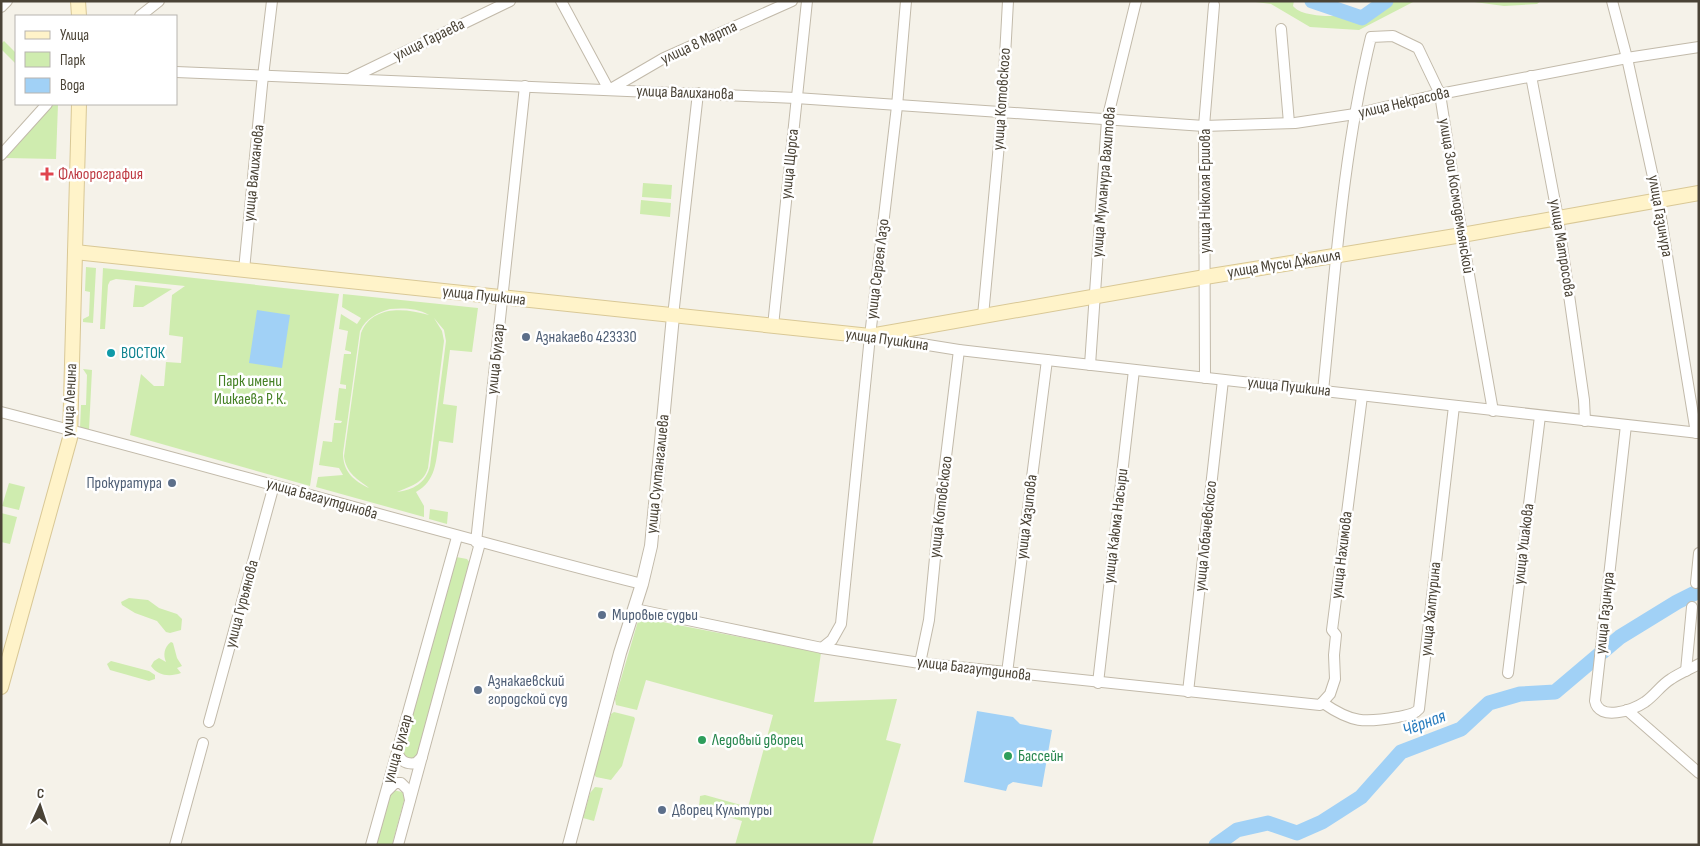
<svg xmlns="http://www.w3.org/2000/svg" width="1700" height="846" font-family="'Sofia Sans Condensed',sans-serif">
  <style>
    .green { fill: #cfecaf; fill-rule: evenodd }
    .water { fill: #a1d1f6 }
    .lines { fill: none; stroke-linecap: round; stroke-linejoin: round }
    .river { stroke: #a1d1f6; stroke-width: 15 }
    .minor-casing { stroke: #c2baaa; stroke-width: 12 }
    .tertiary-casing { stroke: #c2baaa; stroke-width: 14 }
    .secondary-casing { stroke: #d9c896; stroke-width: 16 }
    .minor { stroke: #fff; stroke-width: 10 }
    .tertiary { stroke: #fff; stroke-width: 12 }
    .secondary { stroke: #fff3c9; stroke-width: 14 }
    .health-dot { fill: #e0444e; stroke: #fff; stroke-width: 2 }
    .service-dot { fill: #5c6f8a; stroke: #fff; stroke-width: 2 }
    .culture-dot { fill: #0f9aa8; stroke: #fff; stroke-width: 2 }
    .leisure-dot { fill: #2e9e5b; stroke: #fff; stroke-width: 2 }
    .labels { text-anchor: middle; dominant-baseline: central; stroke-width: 5; stroke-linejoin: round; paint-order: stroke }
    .street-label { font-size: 16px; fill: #4a4336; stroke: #fff }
    .health-label { font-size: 16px; fill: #be3a42; stroke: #fff; text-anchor: start }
    .service-label { font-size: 16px; fill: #4e5e75; stroke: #fff; text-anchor: start }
    .culture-label { font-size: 16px; fill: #0d838f; stroke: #fff; text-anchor: start }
    .park-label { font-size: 16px; fill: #458125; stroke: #fff }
    .leisure-label { font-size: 16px; fill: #27864d; stroke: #fff; text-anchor: start }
    .water-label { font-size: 18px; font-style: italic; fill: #277bbe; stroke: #fff }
  </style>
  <rect width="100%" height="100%" fill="#f5f2e9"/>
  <g class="green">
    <path d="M1248,1h46l-1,5c10,13 52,11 67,7 8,-3 16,-11 24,-12 10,-1 21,0 31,0l-56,29 -49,-3 -39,-23z"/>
    <path d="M1467,1h74l-4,3 -33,2z"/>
    <path d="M4,41l12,12v11l-15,-15v-5z"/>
    <path d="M54,104h4l-2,55 -50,-1z"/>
    <path d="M643,183l29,2 -1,14 -29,-2z"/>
    <path d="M641,200l30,3 -1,14 -30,-3z"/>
    <path d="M86,267l10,1 -3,55 -10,-1v-3l6,-3 1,-24 -5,-1z"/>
    <path d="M103,268l236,26 -29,192 -180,-51 11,-61 13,12h10l2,-24 15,1 2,-26 -14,-2 3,-40 13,-9 -69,-7 -6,2 -2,4 -3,44h-5z"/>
    <path d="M135,285l37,4 -29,18h-10z"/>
    <path d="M343,294l135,14 -6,44 -22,-2 -7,54 14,2 -4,37 -14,-2c-3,20 -3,40 -23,51l8,14v11l-108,-30 2,-10 25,-2 -4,-7 -20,-3 4,-24 9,1 2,-19h7l1,-2 -7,-1 4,-32 7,1v-4l-6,-1 4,-30h7v-2l-6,-2 3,-19 -9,-2 2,-15 16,10 4,-6 -19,-11zM390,309c13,-1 27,-1 39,6 -24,-7 -57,-10 -68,18l-17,123c2,18 14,23 25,32 -15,-7 -26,-16 -26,-35l17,-122c6,-13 17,-18 30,-22zM434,318l10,12 2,11 -16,125c-4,17 -17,24 -33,26 13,-6 26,-8 31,-24l16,-127 -2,-10z"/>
    <path d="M83,369l9,1 -3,60 -9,-2 1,-23h5l1,-30z"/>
    <path d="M9,483l16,4 -6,23 -17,-4z"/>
    <path d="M430,509l18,3 -1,12 -18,-5z"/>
    <path d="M1,513l16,4 -7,27 -9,-2z"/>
    <path d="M456,557l11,2 3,4 -54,196 -5,2 -9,-7z"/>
    <path d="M129,598l19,2 11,8 18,6 5,5 -1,11 -11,3 -4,-1 -9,-11 -22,-8 -13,-8 -1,-3z"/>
    <path d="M642,618l179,35 -7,49 83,-3 -11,41 15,4 -29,101h-137l7,-24 -40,-12 -3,-2 1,-11 5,-1 43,12 25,-92 -127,-35 -9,30 -21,-5 -1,-6 23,-78z"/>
    <path d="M171,642l2,1 4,15 5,8 -5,2 4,5c-11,4 -23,3 -30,-7l3,-5 5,-3 7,4c-3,-7 -2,-15 5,-20z"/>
    <path d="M111,661l38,10 6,4v4l-6,2 -39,-11 -3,-6z"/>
    <path d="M614,712l20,5 1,2 -13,47 -11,14 -15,-3 -2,-3 17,-60z"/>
    <path d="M595,787l8,1 -9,33 -11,-3 7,-25z"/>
    <path d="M393,790l9,2 3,5 -13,48h-16l14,-53z"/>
  </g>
  <g class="water">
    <path d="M257,310l33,5 -8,53 -33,-5z"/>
    <path d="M977,711l36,6 7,7 32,6 -10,57 -29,-5 -5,3 -2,6 -42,-9z"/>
  </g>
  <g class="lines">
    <g class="river">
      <path d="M1312,1l50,17 24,-17"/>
      <path d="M1216,845l21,-15 31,-7 29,10 25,-11 39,-25 40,-45 60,-23 28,-26 31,-9 35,-2 65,-55 57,-35 22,-11"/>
    </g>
    <g class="minor-casing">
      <g id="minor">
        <path d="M561,1l48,89 55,-32 128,-57"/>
        <path d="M1612,1l15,57 31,142 38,233"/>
        <path d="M1,7l6,-6"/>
        <path d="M140,16l19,-15"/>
        <path d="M1281,29l8,94"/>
        <path d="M176,72l620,26 408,28 91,-3 60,-9 85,-20 187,-36 72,-11"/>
        <path d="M1531,76l27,142 26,182 1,21"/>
        <path d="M351,78l159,-77"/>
        <path d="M1,155l46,-51"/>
        <path d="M244,270l18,-185 10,-84"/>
        <path d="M673,316l25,-223"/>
        <path d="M983,316l19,-204 6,-111"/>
        <path d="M773,326l34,-325"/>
        <path d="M878,337l81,13 88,10 652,73"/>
        <path d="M1090,365l17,-245 29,-119"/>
        <path d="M1205,378l-1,-252 10,-121"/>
        <path d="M1323,391c12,-118 20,-239 48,-354l22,-1 25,12 22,46 22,141 31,176"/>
        <path d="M1,412c215,55 427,118 641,172"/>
        <path d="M1626,425l-31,276c4,21 38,9 50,1 10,-7 16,-17 26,-23 9,-6 19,-10 28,-15"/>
        <path d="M476,542l49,-456"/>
        <path d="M1696,583l3,-30"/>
        <path d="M635,609l187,39 98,15 400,42 10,-11 5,-15 -1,-24 2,-20 -4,-5 30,-234"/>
        <path d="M822,648l10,-8 9,-16 29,-288 27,-230 9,-105"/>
        <path d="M920,663l9,-43 11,-114 19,-156"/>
        <path d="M1686,671l6,-64"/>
        <path d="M1007,673l40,-313"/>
        <path d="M1508,673l32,-257"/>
        <path d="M1098,683l36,-313"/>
        <path d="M1188,692l35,-312"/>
        <path d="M1323,703c29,20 41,20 75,14 8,-2 16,-2 21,-8l35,-303"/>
        <path d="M1627,710l72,63"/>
        <path d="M209,722l65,-237"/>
        <path d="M397,750c2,10 8,15 19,13l6,-6"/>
        <path d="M387,791l8,-8h6l7,7 2,10"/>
        <path d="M175,845l28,-102"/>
        <path d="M371,845l86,-308"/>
        <path d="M398,845l82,-302"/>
      </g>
    </g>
    <g class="tertiary-casing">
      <path id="tertiary" d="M569,845l51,-192 22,-69 9,-38 22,-230"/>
    </g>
    <g class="secondary-casing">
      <g id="secondary">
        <path d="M78,1l1,15"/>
        <path d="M75,252l795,84 335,-59 257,-42 237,-42"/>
        <path d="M1,687l69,-249 9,-334"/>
      </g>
    </g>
    <use href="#minor" class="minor"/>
    <use href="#tertiary" class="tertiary"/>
    <use href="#secondary" class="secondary"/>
  </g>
  <path class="health-dot" d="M44.5 166.5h5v5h5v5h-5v5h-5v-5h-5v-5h5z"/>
  <g class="service-dot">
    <circle cx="526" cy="337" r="5"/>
    <circle cx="172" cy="483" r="5"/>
    <circle cx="602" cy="615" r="5"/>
    <circle cx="478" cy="690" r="5"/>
    <circle cx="662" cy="810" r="5"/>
  </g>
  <circle class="culture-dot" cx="111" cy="353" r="5"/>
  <g class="leisure-dot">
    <circle cx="702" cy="740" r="5"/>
    <circle cx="1008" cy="756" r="5"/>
  </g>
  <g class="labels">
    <g class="street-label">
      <text transform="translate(429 40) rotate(-26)">улица Гараева</text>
      <text transform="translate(699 43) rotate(-25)">улица 8 Марта</text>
      <text transform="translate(685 93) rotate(2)">улица Валиханова</text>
      <text transform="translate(1002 99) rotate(-86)">улица Котовского</text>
      <text transform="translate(1404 103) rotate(-13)">улица Некрасова</text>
      <text transform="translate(790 164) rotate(-84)">улица Щорса</text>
      <text transform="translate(254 173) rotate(-84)">улица Валиханова</text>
      <text transform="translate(1104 182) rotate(-85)">улица Мулланура Вахитова</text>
      <text transform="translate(1205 191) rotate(-90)">улица Николая Ершова</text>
      <text transform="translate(1456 196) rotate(81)">улица Зои Космодемьянской</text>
      <text transform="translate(1660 216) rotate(80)">улица Газинура</text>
      <text transform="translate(1562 248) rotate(81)">улица Матросова</text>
      <text transform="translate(1284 264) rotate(-9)">улица Мусы Джалиля</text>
      <text transform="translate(878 269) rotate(-83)">улица Сергея Лазо</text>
      <text transform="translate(484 296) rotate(6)">улица Пушкина</text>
      <text transform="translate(887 340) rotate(8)">улица Пушкина</text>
      <text transform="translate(496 359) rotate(-84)">улица Булгар</text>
      <text transform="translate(1289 387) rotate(6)">улица Пушкина</text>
      <text transform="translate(70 400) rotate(-87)">улица Ленина</text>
      <text transform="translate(658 474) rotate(-84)">улица Султангалиева</text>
      <text transform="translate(322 499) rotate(16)">улица Багаутдинова</text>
      <text transform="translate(941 507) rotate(-83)">улица Котовского</text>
      <text transform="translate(1027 517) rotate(-83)">улица Хазипова</text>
      <text transform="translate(1116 526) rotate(-83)">улица Каюма Насыри</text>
      <text transform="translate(1206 536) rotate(-84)">улица Лобачевского</text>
      <text transform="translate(1524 544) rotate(-83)">улица Ушакова</text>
      <text transform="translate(1342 555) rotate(-83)">улица Нахимова</text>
      <text transform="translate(242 604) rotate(-75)">улица Гурьянова</text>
      <text transform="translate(1431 609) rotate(-84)">улица Халтурина</text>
      <text transform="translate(1605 613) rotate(-84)">улица Газинура</text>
      <text transform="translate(974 669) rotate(7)">улица Багаутдинова</text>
      <text transform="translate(398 749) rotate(-74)">улица Булгар</text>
    </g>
    <g class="health-label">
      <text x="58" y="174">Флюорография</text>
    </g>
    <g class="service-label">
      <text x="536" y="337">Азнакаево 423330</text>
      <text x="162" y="483" text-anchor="end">Прокуратура</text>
      <text x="612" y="615">Мировые судьи</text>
      <text x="488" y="681">Азнакаевский<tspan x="488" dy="18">городской суд</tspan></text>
      <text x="672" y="810">Дворец Культуры</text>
    </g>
    <g class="culture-label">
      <text x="121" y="353">ВОСТОК</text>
    </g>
    <g class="park-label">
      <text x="250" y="381">Парк имени<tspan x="250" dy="18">Ишкаева Р. К.</tspan></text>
    </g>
    <g class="leisure-label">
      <text x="712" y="740">Ледовый дворец</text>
      <text x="1018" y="756">Бассейн</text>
    </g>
    <g class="water-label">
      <text transform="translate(1424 723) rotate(-21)">Чёрная</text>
    </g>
  </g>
  <rect width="1700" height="846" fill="none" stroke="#4a4336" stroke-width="5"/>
  <rect x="15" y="15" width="162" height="90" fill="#ffffff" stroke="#b7b4af"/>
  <rect x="25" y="31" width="25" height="8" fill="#fff3c9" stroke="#b7b4af"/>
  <text x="60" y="40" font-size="15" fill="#4a4336">Улица</text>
  <rect x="25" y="52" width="25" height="15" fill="#cfecaf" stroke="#b7b4af"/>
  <text x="60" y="65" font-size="15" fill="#4a4336">Парк</text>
  <rect x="25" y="78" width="25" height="15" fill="#a1d1f6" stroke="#b7b4af"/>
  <text x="60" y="90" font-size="15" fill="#4a4336">Вода</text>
  <g transform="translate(40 806) rotate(3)" stroke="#ffffff" stroke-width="4" paint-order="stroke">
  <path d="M0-4L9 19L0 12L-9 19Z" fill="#4a4336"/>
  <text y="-8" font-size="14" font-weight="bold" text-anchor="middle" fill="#4a4336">С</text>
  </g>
</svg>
